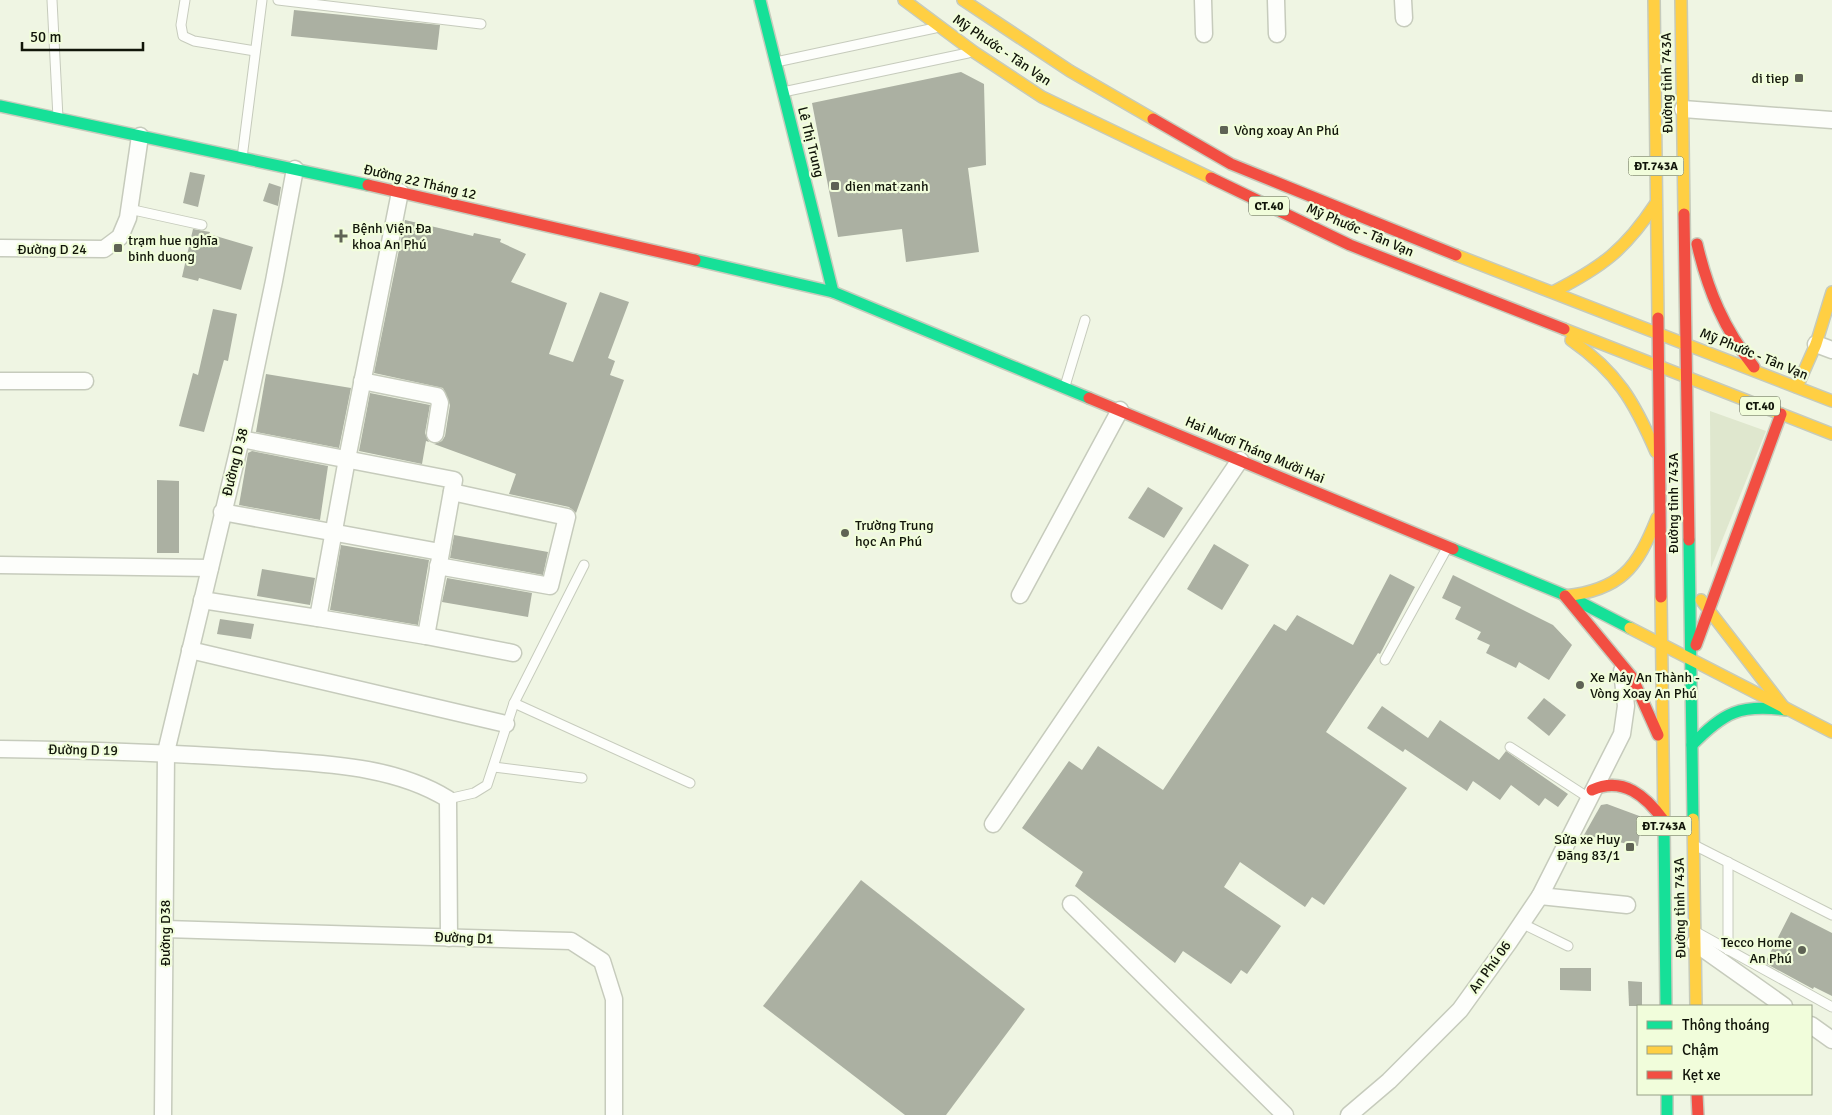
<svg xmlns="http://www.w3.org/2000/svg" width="1832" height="1115" font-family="Signika,sans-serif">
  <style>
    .green { fill: #dfe7ce }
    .building { fill: #abb0a2 }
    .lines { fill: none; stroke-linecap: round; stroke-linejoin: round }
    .lane-casing { stroke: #c6cbbc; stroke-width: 11 }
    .street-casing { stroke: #c6cbbc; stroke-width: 19 }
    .fast-casing { stroke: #c6cbbc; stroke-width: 14 }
    .slow-casing { stroke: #c6cbbc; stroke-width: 14 }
    .jam-casing { stroke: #c6cbbc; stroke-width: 14 }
    .lane { stroke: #fdfefb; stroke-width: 9 }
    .street { stroke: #fdfefb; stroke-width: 16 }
    .fast { stroke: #16e098; stroke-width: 11 }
    .slow { stroke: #ffcf43; stroke-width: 11 }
    .jam { stroke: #f24e42; stroke-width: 11 }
    .poi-dot { fill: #5f6355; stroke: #f1fddb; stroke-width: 2 }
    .labels { text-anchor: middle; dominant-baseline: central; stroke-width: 4.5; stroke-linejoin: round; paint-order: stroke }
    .shield { fill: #f1fddb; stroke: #545b48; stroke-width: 1 }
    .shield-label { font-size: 12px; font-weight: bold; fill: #111509 }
    .street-label { font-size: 14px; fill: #111509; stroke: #f1fddb }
    .poi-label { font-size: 14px; fill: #111509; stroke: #f1fddb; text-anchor: start }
  </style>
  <rect width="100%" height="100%" fill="#eff5e3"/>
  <path class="green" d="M1710,411l56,20 -55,137z"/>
  <g class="building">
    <path d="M294,10l146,15 -3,25 -146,-14z"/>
    <path d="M961,72l23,12 2,81 -18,3 11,84 -73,10 -4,-33 -64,8 -26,-134z"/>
    <path d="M190,172l15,3 -7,32 -15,-4z"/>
    <path d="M269,183l12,4 -3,19 -15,-5z"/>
    <path d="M405,220l68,16 1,-3 27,6 -1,3 26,12 -15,28 56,21 -18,51 24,8 27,-70 29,10 -21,56 7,3 -5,14 14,5 -48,133 -7,-6 -60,-13 7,-20 -82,-30 8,-3 3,-5 5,-31 -7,-17 -69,-15z"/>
    <path d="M193,229l17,3 -1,2 44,13 -12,43 -42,-12 -1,3 -16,-4z"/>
    <path d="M213,309l24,5 -9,47 -4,-1 -20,72 -25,-6 14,-53 5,2z"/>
    <path d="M266,374l85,14 -12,60 -83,-16z"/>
    <path d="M370,393l60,12 -5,28 4,9 -3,-1 -4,23 -63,-13z"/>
    <path d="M252,451l76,15 -8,54 -81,-15 9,-52z"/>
    <path d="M157,480l22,1v72h-22z"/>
    <path d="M1148,487l35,21 -19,30 -36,-20z"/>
    <path d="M454,535l94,17 -5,23 -93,-17z"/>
    <path d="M1214,544l35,21 -27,45 -35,-21z"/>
    <path d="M341,545l88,15 -11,65 -88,-15z"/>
    <path d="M262,569l53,9 -5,27 -53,-9z"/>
    <path d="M1390,574l25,13 -35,67 -2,-1 -52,79 81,56 -83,117 -12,-8 -7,10 -65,-45 -16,25 57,39 -34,48 -6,-4 -10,14 -48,-33 -8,12 -100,-77 8,-14 -61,-44 47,-67 13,9 16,-24 65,44 111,-166 12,7 11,-16 56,30z"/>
    <path d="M1453,575l100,50 19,20 -23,35 -30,-18 -3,6 -30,-15 4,-8 -13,-6 4,-7 -26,-13 6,-12 -19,-9z"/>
    <path d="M447,578l85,15 -4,24 -86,-15z"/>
    <path d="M220,619l34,5 -3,15 -34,-5z"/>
    <path d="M1544,698l22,17 -17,21 -22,-18z"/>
    <path d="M1382,706l46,32 12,-18 59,40 7,-9 62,43 -10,13 -13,-9 -6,8 -28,-21 -11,15 -27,-19 -6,10 -62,-42 -2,3 -36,-24z"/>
    <path d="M1607,804l35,13 -4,29 -54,-11 17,-30z"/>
    <path d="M861,880l164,129 -79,106h-41l-142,-109z"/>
    <path d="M1791,912l41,21v63l-18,-9 -1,2 -48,-26z"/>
    <path d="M1560,968h31v23l-31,-1z"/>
    <path d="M1628,981l14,1v24h-13z"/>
  </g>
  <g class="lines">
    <g class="lane-casing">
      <g id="lane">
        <path d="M52,0l6,118"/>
        <path d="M185,0l-4,25 2,11 11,5 61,10"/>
        <path d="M278,0l203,24"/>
        <path d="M776,62l159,-34"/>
        <path d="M783,92l185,-39"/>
        <path d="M242,158l20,-158"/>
        <path d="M129,209l73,16"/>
        <path d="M1065,386l20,-66"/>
        <path d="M1385,660l62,-112"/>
        <path d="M514,703l176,80"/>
        <path d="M1510,747l79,51"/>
        <path d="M494,767l88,11"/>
        <path d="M448,799l26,-6 13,-8 27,-82 70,-138"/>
        <path d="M1696,846l136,69"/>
        <path d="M1728,862v88"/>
        <path d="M1521,923l47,23"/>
        <path d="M1698,933l134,74"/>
      </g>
    </g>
    <g class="street-casing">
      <g id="street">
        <path d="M1203,0l1,34"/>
        <path d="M1276,0l1,34"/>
        <path d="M1403,0l1,18"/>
        <path d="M1683,109l149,11"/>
        <path d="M0,248l104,1 16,-12 8,-19 12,-82"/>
        <path d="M1816,344l16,6"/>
        <path d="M0,381h85"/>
        <path d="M362,381l75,15 3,7 -5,31"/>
        <path d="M241,439l213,41 -28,156 -108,-18"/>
        <path d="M222,512l218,40"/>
        <path d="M0,565l210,3"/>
        <path d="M438,566l112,20 17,-69 -115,-25"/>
        <path d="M1020,595l100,-185"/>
        <path d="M202,600l116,18 29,-159 53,-267"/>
        <path d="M426,636l87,17"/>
        <path d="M190,650l316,74"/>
        <path d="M0,749c87,1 174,4 261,10 63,5 132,6 187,40l1,139"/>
        <path d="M993,824l247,-364"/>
        <path d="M1540,896l87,9"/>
        <path d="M1071,904l214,211"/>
        <path d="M165,929l406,12 31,20 12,38v116"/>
        <path d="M1695,943l89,63"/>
        <path d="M1811,1025l21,15"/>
        <path d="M163,1115l3,-363 75,-313 33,-158 21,-112"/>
        <path d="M1349,1115l40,-34 71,-71 49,-68 31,-46 82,-162 4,-28 -4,-35"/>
      </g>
    </g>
    <g class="fast-casing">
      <g id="fast">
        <path d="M760,0l73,292"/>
        <path d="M0,106l368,79"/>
        <path d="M695,260l138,32 256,106"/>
        <path d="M1689,540l4,279"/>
        <path d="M1453,549l119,49 58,30"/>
        <path d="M1692,745c32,-33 48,-41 94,-35"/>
        <path d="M1664,827l2,179"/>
        <path d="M1667,1094v21"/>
      </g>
    </g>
    <g class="slow-casing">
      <g id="slow">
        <path d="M904,0l70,52 68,45 169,81"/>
        <path d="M963,0l107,71 83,48"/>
        <path d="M1654,0l4,318"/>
        <path d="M1681,0l3,214"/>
        <path d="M1456,255l376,146"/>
        <path d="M1553,292c49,-25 72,-42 103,-89"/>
        <path d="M1564,329l268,105"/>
        <path d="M1571,340c46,32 63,61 85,112"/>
        <path d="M1797,387l19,-43 16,-52"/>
        <path d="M1565,596c56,-6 72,-28 92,-78"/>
        <path d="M1661,597l3,230"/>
        <path d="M1701,600l85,110"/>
        <path d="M1630,628l202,104"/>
        <path d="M1693,819l3,187"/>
      </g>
    </g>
    <g class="jam-casing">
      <g id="jam">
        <path d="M1153,119l78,45 225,91"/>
        <path d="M1211,178l139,67 214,84"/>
        <path d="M368,185l327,75"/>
        <path d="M1684,214l5,326"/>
        <path d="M1697,244c11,47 27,85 57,123"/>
        <path d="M1658,318l3,279"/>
        <path d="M1089,398l364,151"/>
        <path d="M1565,596l67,81 26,58"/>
        <path d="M1696,645l85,-231"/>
        <path d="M1592,790c31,-14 54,6 72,31"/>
        <path d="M1697,1094l1,21"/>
      </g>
    </g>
    <use href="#lane" class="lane"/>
    <use href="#street" class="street"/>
    <use href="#fast" class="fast"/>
    <use href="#slow" class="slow"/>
    <use href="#jam" class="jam"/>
  </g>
  <g class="poi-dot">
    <rect x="1794" y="73" width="10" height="10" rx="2.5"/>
    <rect x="1219" y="125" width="10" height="10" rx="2.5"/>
    <rect x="830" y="181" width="10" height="10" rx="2.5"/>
    <path d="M338.5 228.5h5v5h5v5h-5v5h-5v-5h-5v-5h5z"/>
    <rect x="113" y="243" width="10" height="10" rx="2.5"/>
    <circle cx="845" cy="533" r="5"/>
    <circle cx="1580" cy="685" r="5"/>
    <rect x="1625" y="842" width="10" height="10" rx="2.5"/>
    <circle cx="1802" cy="950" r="5"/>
  </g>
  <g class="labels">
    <g class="shield">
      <rect x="1628.5" y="156.5" width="55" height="19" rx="4"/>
      <rect x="1249" y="196.5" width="40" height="19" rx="4"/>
      <rect x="1740" y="396.5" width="40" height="19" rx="4"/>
      <rect x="1636.5" y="816.5" width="55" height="19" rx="4"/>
    </g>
    <g class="shield-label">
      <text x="1656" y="166">ĐT.743A</text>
      <text x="1269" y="206">CT.40</text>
      <text x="1760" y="406">CT.40</text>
      <text x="1664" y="826">ĐT.743A</text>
    </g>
    <g class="street-label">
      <text transform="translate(1002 50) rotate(34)">Mỹ Phước - Tân Vạn</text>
      <text transform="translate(1667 83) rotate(-91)">Đường tỉnh 743A</text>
      <text transform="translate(811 142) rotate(76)">Lê Thị Trung</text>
      <text transform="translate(420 182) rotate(13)">Đường 22 Tháng 12</text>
      <text transform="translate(1360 230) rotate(23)">Mỹ Phước - Tân Vạn</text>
      <text x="52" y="249">Đường D 24</text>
      <text transform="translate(1754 354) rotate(22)">Mỹ Phước - Tân Vạn</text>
      <text transform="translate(1255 450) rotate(23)">Hai Mươi Tháng Mười Hai</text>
      <text transform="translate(235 462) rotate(-76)">Đường D 38</text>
      <text transform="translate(1673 503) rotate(-90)">Đường tỉnh 743A</text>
      <text transform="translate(83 750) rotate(1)">Đường D 19</text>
      <text transform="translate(1680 908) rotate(-91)">Đường tỉnh 743A</text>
      <text transform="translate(165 933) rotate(-90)">Đường D38</text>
      <text transform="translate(464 938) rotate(2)">Đường D1</text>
      <text transform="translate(1490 967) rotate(-54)">An Phú 06</text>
    </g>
    <g class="poi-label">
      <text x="1789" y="78" text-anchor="end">di tiep</text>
      <text x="1234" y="130">Vòng xoay An Phú</text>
      <text x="845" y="186">dien mat zanh</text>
      <text x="352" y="228">Bệnh Viện Đa<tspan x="352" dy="16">khoa An Phú</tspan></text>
      <text x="128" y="240">trạm hue nghĩa<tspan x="128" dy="16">binh duong</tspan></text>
      <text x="855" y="525">Trường Trung<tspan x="855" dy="16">học An Phú</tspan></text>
      <text x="1590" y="677">Xe Máy An Thành -<tspan x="1590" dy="16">Vòng Xoay An Phú</tspan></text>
      <text x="1620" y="839" text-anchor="end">Sửa xe Huy<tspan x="1620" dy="16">Đăng 83/1</tspan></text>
      <text x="1792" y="942" text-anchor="end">Tecco Home<tspan x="1792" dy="16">An Phú</tspan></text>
    </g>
  </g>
  <rect x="1637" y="1005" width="175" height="90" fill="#f1fddb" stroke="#97a087"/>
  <rect x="1647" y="1021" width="25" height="8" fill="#16e098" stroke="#97a087"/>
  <text x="1682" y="1030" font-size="15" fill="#111509">Thông thoáng</text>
  <rect x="1647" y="1046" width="25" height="8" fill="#ffcf43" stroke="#97a087"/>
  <text x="1682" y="1055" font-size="15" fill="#111509">Chậm</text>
  <rect x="1647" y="1071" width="25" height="8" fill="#f24e42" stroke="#97a087"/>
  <text x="1682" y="1080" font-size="15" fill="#111509">Kẹt xe</text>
  <path d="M22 42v8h121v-8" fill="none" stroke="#111509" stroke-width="2.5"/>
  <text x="30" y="42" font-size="15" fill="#111509" stroke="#f1fddb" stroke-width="4" paint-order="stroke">50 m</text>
</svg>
